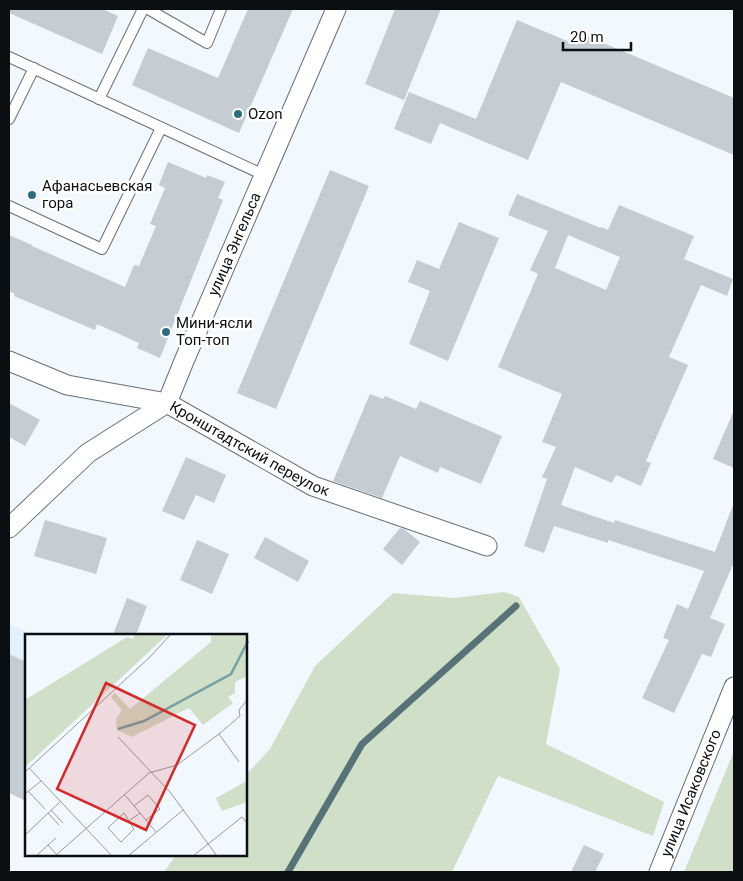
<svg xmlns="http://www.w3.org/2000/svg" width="743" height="881" font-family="Roboto,sans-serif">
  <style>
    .built { fill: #e2f1fe }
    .green { fill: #cfdfc8 }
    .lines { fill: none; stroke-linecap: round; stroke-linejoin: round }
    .stream { stroke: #567478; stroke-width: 7 }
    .building { fill: #c5cdd4; fill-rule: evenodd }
    .service-casing { stroke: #686f76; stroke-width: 12 }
    .minor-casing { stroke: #686f76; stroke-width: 21 }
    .service { stroke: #fff; stroke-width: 10 }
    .minor { stroke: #fff; stroke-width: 19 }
    .poi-dot { fill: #2e6c82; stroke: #fff; stroke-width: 2 }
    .labels { text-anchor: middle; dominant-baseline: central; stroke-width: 5; stroke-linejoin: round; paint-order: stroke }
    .poi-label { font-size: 15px; fill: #0c0f11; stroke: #fff; text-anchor: start }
    .street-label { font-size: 15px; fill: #0c0f11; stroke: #fff }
    .inset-river { fill: none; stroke: #76a0a4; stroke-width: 2.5 }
    .inset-road { fill: none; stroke: #959b9f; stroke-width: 1 }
    .view { fill: #d62828; fill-opacity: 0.15; stroke: #d62828; stroke-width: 2.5 }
    .inset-edge { fill: none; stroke: #0c0f11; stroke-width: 2.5 }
  </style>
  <rect width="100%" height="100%" fill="#f1f8fe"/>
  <path class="built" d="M9,624l25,11h-8v124l-17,29z"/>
  <g class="green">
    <path d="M504,592l15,5 41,72 -14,75 118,58 -11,34 -155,-60 -46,96h-288l12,-17h70v-80l24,-26 45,-83 78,-73 61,5z"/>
    <path d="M734,751v121h-50z"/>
  </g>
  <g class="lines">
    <path class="stream" d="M288,872l74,-128 154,-138"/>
  </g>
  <g class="building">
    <path d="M9,9h93l16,7 -16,38 -93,-41z"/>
    <path d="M248,9h45l-54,124 -107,-48 16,-37 70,30z"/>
    <path d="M395,9h46l-37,91 -39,-16z"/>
    <path d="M517,20l60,25 5,-11 152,64v57l-173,-73 -33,78 -88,-37 -9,21 -37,-15 15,-37 67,27z"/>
    <path d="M168,162l38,16 1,-3 18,7 -7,16 5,2 -63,158 -23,-10 2,-5 -42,-19 -2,6 -81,-34 1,-2 -6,-3v-56l23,10v1l93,41 9,-22 5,1 17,-40 -6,-2 15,-36 -6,-3z"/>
    <path d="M330,170l39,16 -93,223 -39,-16z"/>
    <path d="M517,194l84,34v-1l7,3 11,-25 75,31 -10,23 49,20 -6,17 -26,-11 -32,72 19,8 -42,96 5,2 -10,23 -25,-11 -4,8 -37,-16 -14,38 53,18 1,-3 100,32 18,-47h1v57l-24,56 15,6 -14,33 -9,-3 -28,59 -32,-15 27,-58 -6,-2 14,-34 11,5 16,-38 -96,-31v3l-54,-17 -10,27 -20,-7 23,-67 -5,-2 14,-30 -14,-5 20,-48 -64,-27 40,-93 -8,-4 18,-39 -40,-16zM568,235l52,22 -14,33 -51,-22z"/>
    <path d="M459,222l40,16 -51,123 -39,-17 21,-53 -22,-9 9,-22 22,9z"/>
    <path d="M370,394l13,5 2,-3 31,13 4,-8 82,35 -21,48 -41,-17 -2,6 -38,-17 -18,42 -49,-17z"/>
    <path d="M9,403l31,17 -15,26 -16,-9z"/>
    <path d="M734,410v58l-21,-9z"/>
    <path d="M186,457l40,18 -12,28 -18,-8 -12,25 -22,-9z"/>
    <path d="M45,520l62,18 -11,36 -62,-18z"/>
    <path d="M400,528l4,1 16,13 -18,23 -19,-16z"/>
    <path d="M265,537l44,24 -11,21 -44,-24z"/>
    <path d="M197,540l32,14 -17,40 -32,-14z"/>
    <path d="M127,598l20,8 -11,29h-23z"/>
    <path d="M9,654l17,8v139l-17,-8z"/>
    <path d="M584,845l20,9 -9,18h-24z"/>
  </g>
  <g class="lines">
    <g class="service-casing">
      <g id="service">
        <path d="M148,9l59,34 14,-34"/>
        <path d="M9,57l255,118"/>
        <path d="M99,99l44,-90"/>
        <path d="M9,119l25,-51"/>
        <path d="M9,206l93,43 59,-121"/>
      </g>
    </g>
    <g class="minor-casing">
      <g id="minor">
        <path id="s1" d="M9,361l58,24 100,18 146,83 174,60"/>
        <path id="s2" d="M9,528l79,-75 79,-50 17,-42 152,-352"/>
        <path id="s3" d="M659,872l75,-185"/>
      </g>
    </g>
    <use href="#service" class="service"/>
    <use href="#minor" class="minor"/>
  </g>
  <g class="poi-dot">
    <circle cx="238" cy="114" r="5"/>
    <circle cx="32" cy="195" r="5"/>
    <circle cx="166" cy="332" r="5"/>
  </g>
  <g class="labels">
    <g class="poi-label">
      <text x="248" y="114">Ozon</text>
      <text x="42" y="186">Афанасьевская<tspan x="42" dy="17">гора</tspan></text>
      <text x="176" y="323">Мини-ясли<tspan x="176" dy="17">Топ-топ</tspan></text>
    </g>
    <g class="street-label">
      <text stroke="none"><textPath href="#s2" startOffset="375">улица Энгельса</textPath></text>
      <text stroke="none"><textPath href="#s1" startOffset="259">Кронштадтский переулок</textPath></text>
      <text stroke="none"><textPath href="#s3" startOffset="85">улица Исаковского</textPath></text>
    </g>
  </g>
  <g transform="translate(25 634)">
    <rect width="222" height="222" fill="#f1f8fe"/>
    <path d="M110,0h33l-143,133v-67l102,-63 6,2zM186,0h36v42l-12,6v11l-7,4 5,6 -30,22 -14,-17 -57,29 -15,-7 -1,-11 6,-9 -11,-13 4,-4 15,16 81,-67zM222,147v21l-25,9 -6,-13z" fill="#cfdfc8"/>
    <path class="inset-river" d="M93,95l26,-8 87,-47 17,-33"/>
    <path class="inset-road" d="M194,100l20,28M93,103l52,55 47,64M4,134l83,88M0,138l125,-115 21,-23M3,157l17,18M0,160l16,-13M99,160l32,38M109,172l14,-11 12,14 -14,11M26,176l12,13M23,179l11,12M104,187l5,8 -13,13 -13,-14 16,-15 5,8 11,-8M0,201l36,-34M31,204l-8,7 9,10M11,222l12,-11M30,222l94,-83 28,-8 42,-31 21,-18 -1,-6 9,-11M103,222l55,-46M168,222l49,-39 6,7"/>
    <path class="view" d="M81,49l89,42 -49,105 -89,-41z"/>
    <rect width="222" height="222" class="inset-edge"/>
  </g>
  <rect width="743" height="881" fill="none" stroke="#0c0f11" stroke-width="20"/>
  <path d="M563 42v8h68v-8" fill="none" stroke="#0c0f11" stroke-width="2.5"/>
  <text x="570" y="42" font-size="15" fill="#0c0f11" stroke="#ffffff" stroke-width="4" paint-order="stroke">20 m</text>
</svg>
